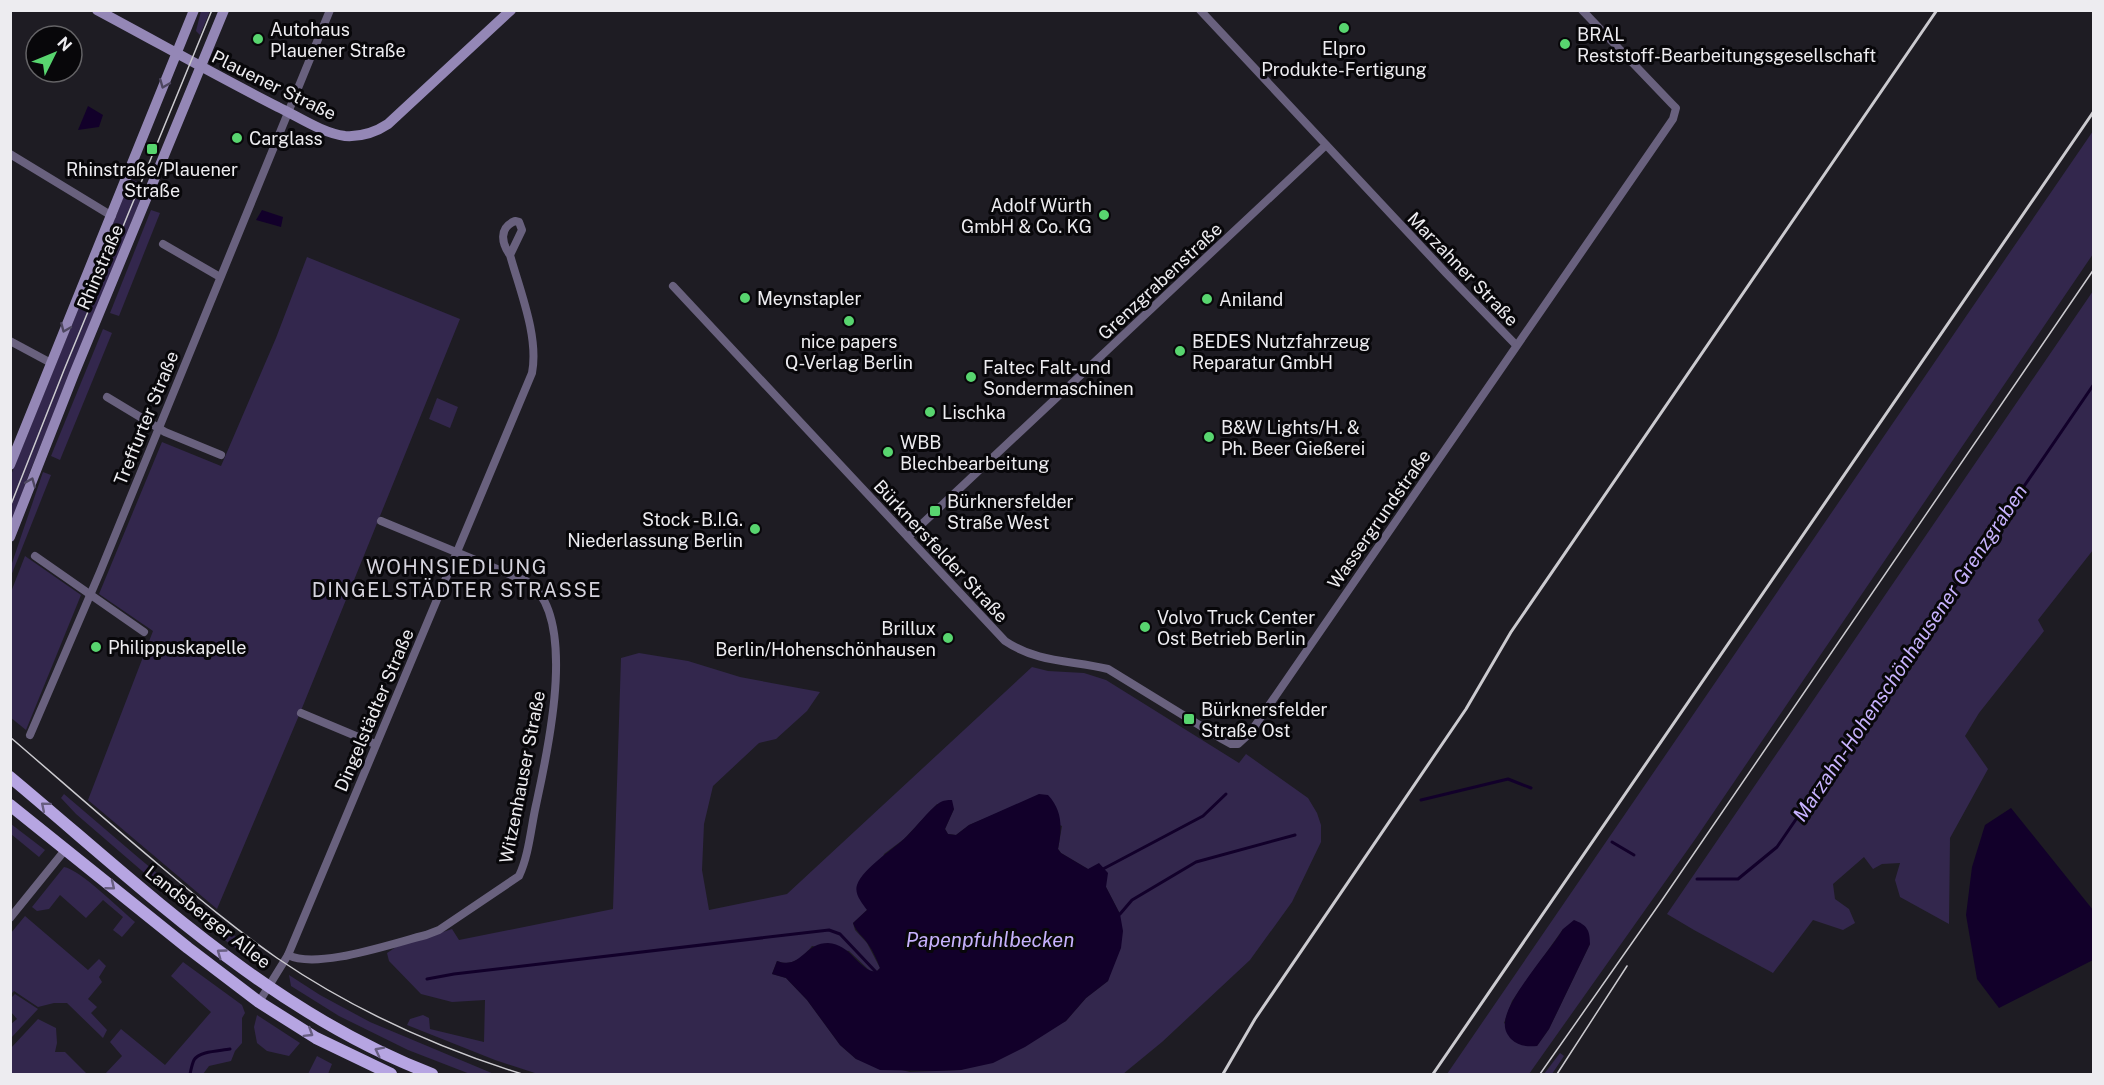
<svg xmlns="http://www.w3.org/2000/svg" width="2104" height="1085" font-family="'Public Sans',sans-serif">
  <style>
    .green { fill: #33274d; fill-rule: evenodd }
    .water { fill: #12002a }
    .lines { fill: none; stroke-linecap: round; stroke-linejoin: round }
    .stream { stroke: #12002a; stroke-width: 3 }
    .street { stroke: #69617e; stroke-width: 8 }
    .secondary { stroke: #9487b6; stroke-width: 10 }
    .primary { stroke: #b6a5e2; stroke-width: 12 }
    .tram { stroke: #cbcacf; stroke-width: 1.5 }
    .rail { stroke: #cbcacf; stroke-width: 3 }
    .oneway { stroke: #4e4760 }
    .oneway2 { stroke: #685e81 }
    .poi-dot { fill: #58d56f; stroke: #08070a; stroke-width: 2 }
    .labels { text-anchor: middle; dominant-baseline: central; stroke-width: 6; stroke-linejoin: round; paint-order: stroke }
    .poi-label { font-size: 18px; fill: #edecf0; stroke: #08070a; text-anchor: start }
    .street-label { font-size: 18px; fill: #edecf0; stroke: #08070a }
    .neighbourhood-label { font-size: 20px; letter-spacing: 1.5px; fill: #d4d2dc; stroke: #08070a }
    .water-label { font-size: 20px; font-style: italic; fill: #c7b2fd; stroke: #08070a }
  </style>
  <rect width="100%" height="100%" fill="#1e1c23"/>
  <g class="green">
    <path d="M201,11h9l-10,24 -4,-4z"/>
    <path d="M2093,131v123l-397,584 -167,236h-82zM1563,929l27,15 -41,85 -12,17 -33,-23 8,-22z"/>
    <path d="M131,179l15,7 -117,288 -18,50v-49z"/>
    <path d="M151,210l9,3 -41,103 -9,-3z"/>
    <path d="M307,257l153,62 -160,394 -83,196 -129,-109 65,-169 -54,-37 63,-152 59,24 55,-128z"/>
    <path d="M2093,291v259l-55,70 6,11 -65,82 -14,23 23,33 -38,69 -1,86 -49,-27 -5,-17 5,-17 -18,1 -9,5 -9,-12 -31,27 2,15 14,10 6,14 -12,7 -30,-10 -40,53 -79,-43 -27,-16z"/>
    <path d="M103,329l9,4 -52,127 -9,-4z"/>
    <path d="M437,398l21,9 -8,21 -21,-9z"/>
    <path d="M43,472l8,3 -40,101v-10z"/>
    <path d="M25,556l56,39 -55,135 -16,-13 1,-125z"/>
    <path d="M639,653l49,8 52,16 80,15 -13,19 -31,28 -17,4 -46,43 -9,38 -2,46 7,40 78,-16 245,-227 16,4 36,2 22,7 133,83 7,-9 62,44 9,15 4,12v17l-29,60 -42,58 -88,82 -39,32h-585l-43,-14 -88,-35 3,-6 13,-4 6,3 1,11 54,13 1,-42 -33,2 -31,-8 -32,-33 -2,-8 9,-6 56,-18 7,11 154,-31 8,-251zM937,804l17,5 -9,20 3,5 8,1 13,-10 48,-20 45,21 -4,23 3,4 27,16 18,18 14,27 -12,67 -22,17 -20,23 -105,49 -51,2 -54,-13 -16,-14 -33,-45 -21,-22 -14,-4 5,-13c15,6 25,-3 35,-15l37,5 21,20 6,1 4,-4 -13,-25 -12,-13 -2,-7 14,-13 17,-56 20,-15z"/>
    <path d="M64,794c68,58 135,117 207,169l-6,5 -5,-2 -53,-39 -131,-113 -15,-16z"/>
    <path d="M11,824l34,26 -6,7 -28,-23z"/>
    <path d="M64,867c15,2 56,42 71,55l-13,15 -9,-7 10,-13 -20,-17 -17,18 -26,-23 -11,14 -12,2 -5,-4z"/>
    <path d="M25,916l63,54 11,-11 7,7 -7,11 3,5 -14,17 9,8 -6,6 16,17 -4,8 -36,-35h-13l-16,4 -24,-16 -3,3v-61z"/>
    <path d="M183,962l59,43 3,8 -3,5v25l-7,8 -4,10 -22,5 -6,8h-98l17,-18 -12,-14 11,-13 44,36 46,-53 -40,-36z"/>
    <path d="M289,975l31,20 50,27 124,52h-24l-62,-24 -69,-34 -48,-30z"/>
    <path d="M15,994l23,15 -27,29v-14l6,-5 -6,-7v-14z"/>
    <path d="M257,1015l43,28 -11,13 -22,-5 -10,-8 -3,-16z"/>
    <path d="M38,1019l18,9 1,15 -2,9h10l21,21v1h-75v-26z"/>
    <path d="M1560,1053l4,3 -12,18h-8z"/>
    <path d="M317,1056l15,8 -4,10h-20z"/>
  </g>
  <g class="water">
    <path d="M88,106l15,9 -4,12 -21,3z"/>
    <path d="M262,210l21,7 -2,10 -25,-7z"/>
    <path d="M1039,794l9,1c15,16 14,34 10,54l3,4 27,16 11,-6 9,10 -2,14 14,27 3,17 -2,17 -13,33 -22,17 -20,23 -41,26 -32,16 -32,7 -25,1 -56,-1 -24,-11 -16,-14 -33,-45 -21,-22 -14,-4 5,-13c24,9 27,-18 51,-18 23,1 30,27 48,29l4,-4c-3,-8 -7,-17 -12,-24 -5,-8 -12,-12 -15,-21l14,-13c-5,-7 -13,-16 -10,-25 6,-17 37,-36 50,-49 10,-10 20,-24 32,-33 5,-3 8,-3 13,-3l2,9 -9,20 3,5 8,1 13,-10z"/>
    <path d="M2011,808l82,102v50l-94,48 -22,-29 -11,-64 6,-48 13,-42z"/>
    <path d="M1574,920c13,5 16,10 16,24l-41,85 -12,17c-9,1 -19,0 -26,-7 -4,-5 -7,-10 -6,-17 2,-24 44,-70 58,-93z"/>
  </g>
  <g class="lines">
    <g class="stream">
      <path d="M1421,800l87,-21 23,9"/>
      <path d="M1612,842l22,13"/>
      <path d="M1103,869l100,-53 23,-22"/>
      <path d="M1697,879h41l39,-32 317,-463"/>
      <path d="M1120,914l12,-14 64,-38 99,-27"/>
      <path d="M427,979l27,-5 375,-44 11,4 36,38"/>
      <path d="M190,1074c1,-4 2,-10 4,-14 5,-9 26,-9 36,-11"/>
    </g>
    <g class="street">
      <path d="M1200,10l246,263 70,72"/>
      <path d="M10,154l102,62"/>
      <path d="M163,244l57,33"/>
      <path d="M673,286l332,355c33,22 66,19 103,28l114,70 9,5h7l12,-11 423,-614 3,-11 -4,-4 -90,-94"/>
      <path d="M10,341l41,22"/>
      <path d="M107,397l58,35 56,23"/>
      <path d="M908,537l418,-392"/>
      <path d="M35,556l109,76"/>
      <path d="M301,713l74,31"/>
      <path d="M30,735l70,-163 230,-562"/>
      <path d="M10,918l55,-68"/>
      <path d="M288,955c29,15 105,-12 138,-20l13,-5 80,-54c10,-21 12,-49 17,-71 11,-51 44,-192 -10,-224l-145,-60"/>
      <path d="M259,1002l29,-47 244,-582c7,-36 -12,-82 -22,-118 -8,-11 -12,-27 5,-34l4,1 3,8 -12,25"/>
    </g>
    <g class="secondary">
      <path d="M97,10c60,32 120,66 181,97 21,10 44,26 67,29 16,1 31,-4 43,-12l123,-114"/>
      <path d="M10,465l184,-455"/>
      <path d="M10,537l64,-163 150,-364"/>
    </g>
    <g class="primary">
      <path d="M10,777c132,110 259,235 422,297"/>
      <path d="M10,805l178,143 71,54 57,36 75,36"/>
    </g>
    <g class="tram">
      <path d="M10,507l54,-137 148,-360"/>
      <path d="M10,737c50,43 99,86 149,128 38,32 76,64 118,93 75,51 158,89 245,116"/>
      <path d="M1540,1074l120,-171 434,-634"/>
      <path d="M1557,1074l70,-108"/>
    </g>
    <g class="rail">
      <path d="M1223,1074l32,-55 211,-310 45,-77 426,-622"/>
      <path d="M1433,1074l661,-963"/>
    </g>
  </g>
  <defs><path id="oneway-chevron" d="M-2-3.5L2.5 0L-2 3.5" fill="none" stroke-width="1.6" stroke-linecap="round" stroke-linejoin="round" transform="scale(1.5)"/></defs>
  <g class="oneway">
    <use href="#oneway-chevron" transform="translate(164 84) rotate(112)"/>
    <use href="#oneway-chevron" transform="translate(65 328) rotate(113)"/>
    <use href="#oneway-chevron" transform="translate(31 482) rotate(-68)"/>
  </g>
  <g class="oneway2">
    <use href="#oneway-chevron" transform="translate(45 806) rotate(-140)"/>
    <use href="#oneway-chevron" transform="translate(111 886) rotate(39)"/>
    <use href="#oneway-chevron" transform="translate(221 953) rotate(-144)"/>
    <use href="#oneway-chevron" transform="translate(309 1033) rotate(32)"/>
    <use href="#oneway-chevron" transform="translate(379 1051) rotate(-153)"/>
  </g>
  <g class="poi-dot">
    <circle cx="1344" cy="28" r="6"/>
    <circle cx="258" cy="39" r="6"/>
    <circle cx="1565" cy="44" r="6"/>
    <circle cx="237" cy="138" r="6"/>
    <rect x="146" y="143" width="12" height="12" rx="3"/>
    <circle cx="1104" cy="215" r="6"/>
    <circle cx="745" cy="298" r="6"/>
    <circle cx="1207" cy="299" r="6"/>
    <circle cx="849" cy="321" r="6"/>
    <circle cx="1180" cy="351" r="6"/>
    <circle cx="971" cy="377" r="6"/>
    <circle cx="930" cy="412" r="6"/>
    <circle cx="1209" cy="437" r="6"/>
    <circle cx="888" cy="452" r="6"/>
    <rect x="929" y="505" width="12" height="12" rx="3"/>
    <circle cx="755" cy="529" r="6"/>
    <circle cx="1145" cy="627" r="6"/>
    <circle cx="948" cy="638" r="6"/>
    <circle cx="96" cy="647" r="6"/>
    <rect x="1183" y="713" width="12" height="12" rx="3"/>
  </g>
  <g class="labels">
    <g class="poi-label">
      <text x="270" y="29">Autohaus<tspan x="270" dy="21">Plauener Straße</tspan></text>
      <text x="1577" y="34">BRAL<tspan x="1577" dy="21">Reststoff-Bearbeitungsgesellschaft</tspan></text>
      <text x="1344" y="48" text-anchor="middle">Elpro<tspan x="1344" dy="21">Produkte-Fertigung</tspan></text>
      <text x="249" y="138">Carglass</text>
      <text x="152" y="169" text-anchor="middle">Rhinstraße/Plauener<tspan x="152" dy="21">Straße</tspan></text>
      <text x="1092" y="205" text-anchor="end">Adolf Würth<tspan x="1092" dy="21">GmbH &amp; Co. KG</tspan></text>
      <text x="757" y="298">Meynstapler</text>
      <text x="1219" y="299">Aniland</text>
      <text x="849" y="341" text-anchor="middle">nice papers<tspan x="849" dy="21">Q-Verlag Berlin</tspan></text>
      <text x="1192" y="341">BEDES Nutzfahrzeug<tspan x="1192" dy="21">Reparatur GmbH</tspan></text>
      <text x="983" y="367">Faltec Falt- und<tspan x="983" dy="21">Sondermaschinen</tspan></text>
      <text x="942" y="412">Lischka</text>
      <text x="1221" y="427">B&amp;W Lights/H. &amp;<tspan x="1221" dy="21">Ph. Beer Gießerei</tspan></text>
      <text x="900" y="442">WBB<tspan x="900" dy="21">Blechbearbeitung</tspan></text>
      <text x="947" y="501">Bürknersfelder<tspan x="947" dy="21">Straße West</tspan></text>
      <text x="743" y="519" text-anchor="end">Stock - B.I.G.<tspan x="743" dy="21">Niederlassung Berlin</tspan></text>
      <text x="1157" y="617">Volvo Truck Center<tspan x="1157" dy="21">Ost Betrieb Berlin</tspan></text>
      <text x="936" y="628" text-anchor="end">Brillux<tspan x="936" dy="21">Berlin/Hohenschönhausen</tspan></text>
      <text x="108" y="647">Philippuskapelle</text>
      <text x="1201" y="709">Bürknersfelder<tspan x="1201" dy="21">Straße Ost</tspan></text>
    </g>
    <g class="street-label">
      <text transform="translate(274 85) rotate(26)">Plauener Straße</text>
      <text transform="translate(100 267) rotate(-67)">Rhinstraße</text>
      <text transform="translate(1463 269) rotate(46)">Marzahner Straße</text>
      <text transform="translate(1160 281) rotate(-43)">Grenzgrabenstraße</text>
      <text transform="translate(146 418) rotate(-68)">Treffurter Straße</text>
      <text transform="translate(1379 519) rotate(-55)">Wassergrundstraße</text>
      <text transform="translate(941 551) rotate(47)">Bürknersfelder Straße</text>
      <text transform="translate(374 710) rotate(-67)">Dingelstädter Straße</text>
      <text transform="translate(522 777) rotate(-79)">Witzenhauser Straße</text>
      <text transform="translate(208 917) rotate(38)">Landsberger Allee</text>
    </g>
    <g class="neighbourhood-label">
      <text x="457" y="567">WOHNSIEDLUNG<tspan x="457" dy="23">DINGELSTÄDTER STRASSE</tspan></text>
    </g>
    <g class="water-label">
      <text transform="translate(1910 653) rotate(-56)">Marzahn-Hohenschönhausener Grenzgraben</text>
      <text x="990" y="940">Papenpfuhlbecken</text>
    </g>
  </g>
  <rect width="2104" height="1085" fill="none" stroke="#edecf0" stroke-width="24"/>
  <g transform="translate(54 54) rotate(47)"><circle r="28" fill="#08070a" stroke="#646366" stroke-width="1.5"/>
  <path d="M0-4.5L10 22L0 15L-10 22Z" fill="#58d56f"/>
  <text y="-9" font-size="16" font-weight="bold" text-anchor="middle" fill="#edecf0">N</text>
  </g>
</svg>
